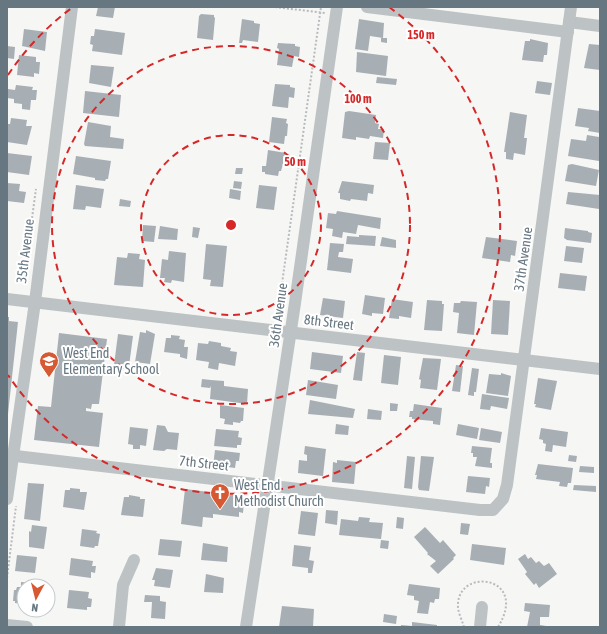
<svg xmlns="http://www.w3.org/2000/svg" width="607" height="634" font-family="'Asap Condensed',sans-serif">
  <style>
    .building { fill: #a7afb4 }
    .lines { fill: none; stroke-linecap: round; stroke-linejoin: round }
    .path { stroke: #b8bbbd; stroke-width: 2; stroke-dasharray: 2 2; stroke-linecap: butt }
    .street { stroke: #bdc2c5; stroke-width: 12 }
    .ring { fill: none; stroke: #d62828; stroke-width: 2; stroke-dasharray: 7 5 }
    .labels { text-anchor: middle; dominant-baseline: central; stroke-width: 4; stroke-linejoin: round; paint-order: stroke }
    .street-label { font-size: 14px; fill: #677782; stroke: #fff }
    .poi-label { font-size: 14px; fill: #677782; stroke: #fff; text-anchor: start }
    .centre { fill: #d62828; stroke: #fff; stroke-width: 2 }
    .ring-label { font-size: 12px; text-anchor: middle; font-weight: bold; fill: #d62828; stroke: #fff; stroke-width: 4; stroke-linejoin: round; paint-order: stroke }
  </style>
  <rect width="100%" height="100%" fill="#f6f6f4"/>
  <g class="building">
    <path d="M98,7h17l-2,11 -17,-2z"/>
    <path d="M201,14l13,1v2l1,1 -2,22 -16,-2 2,-22z"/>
    <path d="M242,19l12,2v2l6,1 -2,18 -15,-2 -1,3h-3z"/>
    <path d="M359,19l25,4 -1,15 -13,-2 -2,15 -13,-2z"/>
    <path d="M24,29l23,3 -2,19 -23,-5z"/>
    <path d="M95,29l30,4 -3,22 -30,-4 1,-6 -3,-1 1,-8h3z"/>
    <path d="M381,38h6v5l-6,-1z"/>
    <path d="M530,39l18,4 -1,12h-3l-1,7 -21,-2 3,-19h5z"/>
    <path d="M278,43l17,1v2l5,1 -1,10 -5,-1 -2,11 -15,-2 2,-16 -2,-1z"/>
    <path d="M589,44l11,1v25l-16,-2z"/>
    <path d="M7,46l8,1 -1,12 -7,-1z"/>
    <path d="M357,52l31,4 -2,20 -30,-4z"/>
    <path d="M19,55l17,2v5h4l-1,12 -5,-1v4l-17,-2z"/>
    <path d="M91,65l23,2 -3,20 -22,-4z"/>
    <path d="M377,77l20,2 -1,6 -20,-2z"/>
    <path d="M537,81l15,2 -2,12 -15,-2z"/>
    <path d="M275,84l15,1v2l5,1 -1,10 -5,-1 -1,11 -16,-2z"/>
    <path d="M16,85l17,2 -1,3h5l-1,10h-5l-1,10 -8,-1v-5l-8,-1v-4l-7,-1 1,-9 7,1z"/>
    <path d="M85,91l36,4 -2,22 -36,-4z"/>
    <path d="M578,108l22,3v22l-12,-2 1,-3 -14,-2z"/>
    <path d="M349,111l27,4 -1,8 4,1 -1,5h6l-1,9 -13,-2 -1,3 -13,-2v3l-14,-2 3,-26z"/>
    <path d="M510,112l17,3 -3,23h3l-2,17 -11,-2 -1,7 -7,-1v-7h-2z"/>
    <path d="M272,117l15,2 -1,4 2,1 -1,12h-2l-1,8 -15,-2z"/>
    <path d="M11,118l16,2 -1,6h6l-5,19 -20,-3v-18h3z"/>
    <path d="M88,122l23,4 -1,11 14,2 -1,10 -38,-3 -1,-2z"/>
    <path d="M587,135l12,2v24l-31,-5 3,-17 15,2z"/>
    <path d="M375,142l15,1 -2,17 -15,-1z"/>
    <path d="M268,150l18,3 -5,18h-2l-1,5 -13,-2v-2h-3v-6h4z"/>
    <path d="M7,153l25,3 -3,19 -22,-3z"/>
    <path d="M76,156l35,5 -3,18h-2l-1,2 -10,-1v-2l-22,-4z"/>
    <path d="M572,164l27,6 -3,16 -31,-5 3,-16z"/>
    <path d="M236,168h7l-1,6h-7z"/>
    <path d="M234,181l8,1 -1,7 -8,-1z"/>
    <path d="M342,181l32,4 -1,9 -5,-1 -1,8 -16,-2 -1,2 -10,-2v-6h-2z"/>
    <path d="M7,183l13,1 -1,7 7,1 -2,11 -17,-2z"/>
    <path d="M76,185l28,4 -3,19 -15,-2 -1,4 -12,-1z"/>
    <path d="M259,185l18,2 -3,23 -18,-2z"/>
    <path d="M230,189l11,2 -1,9 -11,-2z"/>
    <path d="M568,192l32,3 -1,14 -33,-5z"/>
    <path d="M120,199l11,2 -1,6 -11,-1z"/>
    <path d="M337,211l44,7 -1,11 -22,-4 -2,9 -13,-2 -1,6 -10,-2 1,-7 -7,-1 2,-15 8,1z"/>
    <path d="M143,225l13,1 -2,16 -12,-1z"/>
    <path d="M160,226l18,3 -1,11 -19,-1z"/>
    <path d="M193,227l7,1 -2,10 -6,-1z"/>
    <path d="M565,228l23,3v1l4,1 -1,10 -24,-3 -3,-2z"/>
    <path d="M359,235l17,1 -1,10 -29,-2 1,-8 12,1z"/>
    <path d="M382,237l14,3v8l-16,-2z"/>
    <path d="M486,237l31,4 -2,15 -4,-1 -1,7 -28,-4z"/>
    <path d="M330,243l14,1 -1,8h-4l-1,5 15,2 -2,14 -24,-3z"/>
    <path d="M206,244l21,2 -4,41 -13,-1 1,-6 -8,-1z"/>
    <path d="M566,246l18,2 -2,15 -18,-2z"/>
    <path d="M169,251l17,2 -2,29 -12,-2 -1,3 -7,-1 1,-4h-5l2,-19 6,1z"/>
    <path d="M128,253l12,1 -1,5 6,1 -2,27 -29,-2 3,-28 10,1z"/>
    <path d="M560,273l27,3 -2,15 -27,-3z"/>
    <path d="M365,295l20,3 -2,16 -11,-1v3l-10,-2z"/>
    <path d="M323,298l22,3 -2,17 -23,-3z"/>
    <path d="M392,299l21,3 -2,16 -12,-2v3l-10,-1z"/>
    <path d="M427,300l15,1v3h2l-2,27 -18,-1z"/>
    <path d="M493,300l17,1 -2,34 -17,-1z"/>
    <path d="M461,301l16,1 -3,33 -17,-2 2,-20 -6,-1 1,-9h6z"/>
    <path d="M7,317h2v4l9,1 -10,92z"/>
    <path d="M146,330l9,4 -5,30 -15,-2 5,-30 6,1z"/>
    <path d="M59,333l48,6 -8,65h-7l-1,5 -5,-1v3l17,2 -4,34 -65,-7 4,-34 13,1z"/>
    <path d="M118,334l15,2 -4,30 -15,-1z"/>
    <path d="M171,335l9,1 -1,3 6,1 -1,7h4l-1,12 -7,-2v-3l-16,-2 2,-14h5z"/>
    <path d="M209,341l12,2v3l10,2 -1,3 7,1 -2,14 -16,-3 -1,7 -10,-2 1,-6 -13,-2 2,-17 10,1z"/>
    <path d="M312,352l31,4 -2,17 -31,-4z"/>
    <path d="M357,352l8,1 -3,28 -9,-1z"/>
    <path d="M384,355l17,2 -3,28 -17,-2z"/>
    <path d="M423,358l18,1 -4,31 -17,-2 1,-8 -2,-1z"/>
    <path d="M456,365l7,1 -3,26 -8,-1z"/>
    <path d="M472,368l7,1 -3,23h-2v4l-6,-1z"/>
    <path d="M501,373l10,3 -3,20 -22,-3 3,-19 12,1z"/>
    <path d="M538,378l19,3 -6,29 -16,-3 1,-3h-2z"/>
    <path d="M202,379l9,1v2v-2l13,1v5l24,3 -1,15 -37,-5 1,-13 -1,2 -9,-1z"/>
    <path d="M308,380l30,5 -2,14 -30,-4z"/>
    <path d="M482,394l27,4 -2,11 -16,-3 -1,4 -10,-1z"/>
    <path d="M310,400l45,9 -2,9 -45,-4z"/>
    <path d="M390,403l8,1 -1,7h-7z"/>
    <path d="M414,404l28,4 -2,17 -7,-1v-3l-21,-2v-2h-3l1,-6h3z"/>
    <path d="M220,405l24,3 -1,13h-2l-1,2 -7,-1v3l-9,-1 1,-5 -5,-1z"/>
    <path d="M368,409l14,2 -1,9 -14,-1z"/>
    <path d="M336,424l13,2 -1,9 -13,-1z"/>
    <path d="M458,424l21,4 -2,11 -21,-4z"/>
    <path d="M157,425l8,1 3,6 11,1 -2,17 -10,-1 -3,2 -11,-1z"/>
    <path d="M130,427l18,2 -2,17 -6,-1v4h-7v-4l-5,-1z"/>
    <path d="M481,428l21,4 -2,11 -21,-3z"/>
    <path d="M541,428l27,4 -2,15 -13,-2 -1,7 -7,-1 1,-7 -3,-1v-3l-4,-1z"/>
    <path d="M216,429l23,2 -1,6 4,1 -1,7h-4v3l-23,-2z"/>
    <path d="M305,446l21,3 -3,27 -25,-3 1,-13 8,1v-6l-3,-1z"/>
    <path d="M472,446l20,2 -2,15h2v5l-17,-2 2,-9h-4v-4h-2z"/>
    <path d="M215,450l25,3 -1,8h-3l-1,7 -7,-1v2l-15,-3z"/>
    <path d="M569,455l8,1 -1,6 -8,-1z"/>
    <path d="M407,456l8,1 -3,32 -8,-1z"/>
    <path d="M421,456l13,1 -5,34 -10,-1 -1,-3z"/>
    <path d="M337,460l19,2 -2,22 -22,-2 1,-20 4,1z"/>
    <path d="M538,464l35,4 -2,15h-3l-1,4 -8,-1 1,-4 -24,-3 1,-4h-2z"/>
    <path d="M580,466l14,1v6l-15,-1z"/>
    <path d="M468,476l22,2 -1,9 -3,-1 -1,8 -19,-2z"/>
    <path d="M28,483l16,1 -4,37 -16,-2z"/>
    <path d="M574,485l22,1v6l-23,-2z"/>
    <path d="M70,488l10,1v3h7l-3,18 -21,-3 2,-17h5z"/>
    <path d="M185,489l56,7v5h3l-1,12 -4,-1v5l-26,-3v4l-10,-1 -1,10 -21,-3z"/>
    <path d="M129,495l11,2v2h5l-2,18 -22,-2 3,-18h5z"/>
    <path d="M326,510l12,1 -1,14 -12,-2z"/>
    <path d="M301,511l17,2 -3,23 -17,-2z"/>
    <path d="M359,517l11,1 -1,4 14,1 -2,16 -42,-4 2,-16 17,2z"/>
    <path d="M397,517l7,1 -1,11 -7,-1z"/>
    <path d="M461,523l9,1 -2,11 -8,-1z"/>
    <path d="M32,525l15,2 -3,22 -15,-2v-16l2,1z"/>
    <path d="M425,527l15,16 3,-3 13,15 -3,3 1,1 -16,15 -8,-8 6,-5 -9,-7 1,-1 -14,-16z"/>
    <path d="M82,529l15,2 -1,2 4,1 -2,12h-3l-1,2 -14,-2z"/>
    <path d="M160,539l22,2 -2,16 -22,-2z"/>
    <path d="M381,540l8,1 -1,8 -8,-1z"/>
    <path d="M203,543l25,4 -1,15 -26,-2z"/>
    <path d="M472,544l34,4 -2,17 -34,-5z"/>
    <path d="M294,545l17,2 -2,13 5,1 -2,12h-4v-5l-16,-2z"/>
    <path d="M525,554l3,5 3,-2 5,6 3,-2 5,5 5,-3 8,11 -18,14 -3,-5 -2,2 -9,-11 2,-2 -9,-13z"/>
    <path d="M17,555l20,2 -2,16 -20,-2z"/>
    <path d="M71,558l22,3 -1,5h4l-1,7 -4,-1v6l-22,-3z"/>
    <path d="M156,568l17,2 -3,18 -16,-2 1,-6h-3z"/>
    <path d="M206,574l18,4 -1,15 -19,-1z"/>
    <path d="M21,582l12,1v3h-9v18l-9,-1v-2h-2l1,-11h2l1,-3h4z"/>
    <path d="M409,584l31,4 -1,11h-4l-1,4 -4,-1 -2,12 -11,-1 2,-12 -5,-1v-4l-7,-1z"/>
    <path d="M69,590l20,2 -1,6 4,1 -1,8h-4v3l-20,-2z"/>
    <path d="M145,595l15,1v5l6,1 -1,17 -14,-1 1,-16h-8z"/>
    <path d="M525,603l25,2 -1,12h-9v8l12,2h-25l3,-15 -6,-1z"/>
    <path d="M282,606l32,3 -1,18h-34z"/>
    <path d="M384,614l13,2 -1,8 -13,-2z"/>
    <path d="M412,622l25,3v2h-36v-2l11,1z"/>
  </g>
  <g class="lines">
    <g class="path">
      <path d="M275,7l50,6"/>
      <path d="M32,218l4,-29"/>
      <path d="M277,319l44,-312"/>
      <path d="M7,578l9,-72"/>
      <path d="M464,627c-2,-7 -7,-16 -6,-24 3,-36 71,-26 40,24"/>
    </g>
    <g class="street">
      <path d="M367,7l201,25"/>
      <path d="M569,22l31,4"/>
      <path d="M7,299l593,70"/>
      <path d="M7,455l473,55h13l10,-11 4,-14 64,-478"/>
      <path d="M7,499l28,-197 37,-295"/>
      <path d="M7,625l20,2"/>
      <path d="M119,627l4,-42 11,-25"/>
      <path d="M246,627l49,-324 42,-296"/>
      <path d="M480,627l2,-20"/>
    </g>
  </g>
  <g class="ring">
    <circle cx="231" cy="225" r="90"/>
    <circle cx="231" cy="225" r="179"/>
    <path d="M8 75A269 269 0 0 1 73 7M389 7A269 269 0 1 1 8 375"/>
  </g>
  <defs>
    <g id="school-pin" transform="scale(1)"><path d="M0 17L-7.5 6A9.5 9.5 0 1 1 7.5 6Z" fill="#d75933" stroke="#fff"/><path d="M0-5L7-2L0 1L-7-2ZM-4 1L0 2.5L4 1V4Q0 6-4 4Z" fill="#fff"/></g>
    <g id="church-pin" transform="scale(1)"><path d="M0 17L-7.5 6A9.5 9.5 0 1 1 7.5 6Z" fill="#d75933" stroke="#fff"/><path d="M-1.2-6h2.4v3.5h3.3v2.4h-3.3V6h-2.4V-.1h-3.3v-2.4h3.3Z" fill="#fff"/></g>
  </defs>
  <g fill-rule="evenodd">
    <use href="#school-pin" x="49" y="361"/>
    <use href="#church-pin" x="220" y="493"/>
  </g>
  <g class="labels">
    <g class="street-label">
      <text transform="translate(25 251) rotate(-83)">35th Avenue</text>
      <text transform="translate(523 259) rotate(-82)">37th Avenue</text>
      <text transform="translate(278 315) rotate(-82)">36th Avenue</text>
      <text transform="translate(329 322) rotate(7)">8th Street</text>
      <text transform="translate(204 463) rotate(6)">7th Street</text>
    </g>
    <g class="poi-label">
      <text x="63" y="353">West End<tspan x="63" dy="16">Elementary School</tspan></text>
      <text x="234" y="485">West End<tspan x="234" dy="16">Methodist Church</tspan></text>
    </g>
  </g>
  <circle cx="231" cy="225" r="6" class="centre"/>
  <g class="ring-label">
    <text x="421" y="39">150 m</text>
    <text x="358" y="103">100 m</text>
    <text x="295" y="166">50 m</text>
  </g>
  <rect width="607" height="634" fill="none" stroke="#677782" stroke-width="16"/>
  <g transform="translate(36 598) rotate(187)"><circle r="19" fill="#ffffff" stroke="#c2c9cd"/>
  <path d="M0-3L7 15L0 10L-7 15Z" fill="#d75933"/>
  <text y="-6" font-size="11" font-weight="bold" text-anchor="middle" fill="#677782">N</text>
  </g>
</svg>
